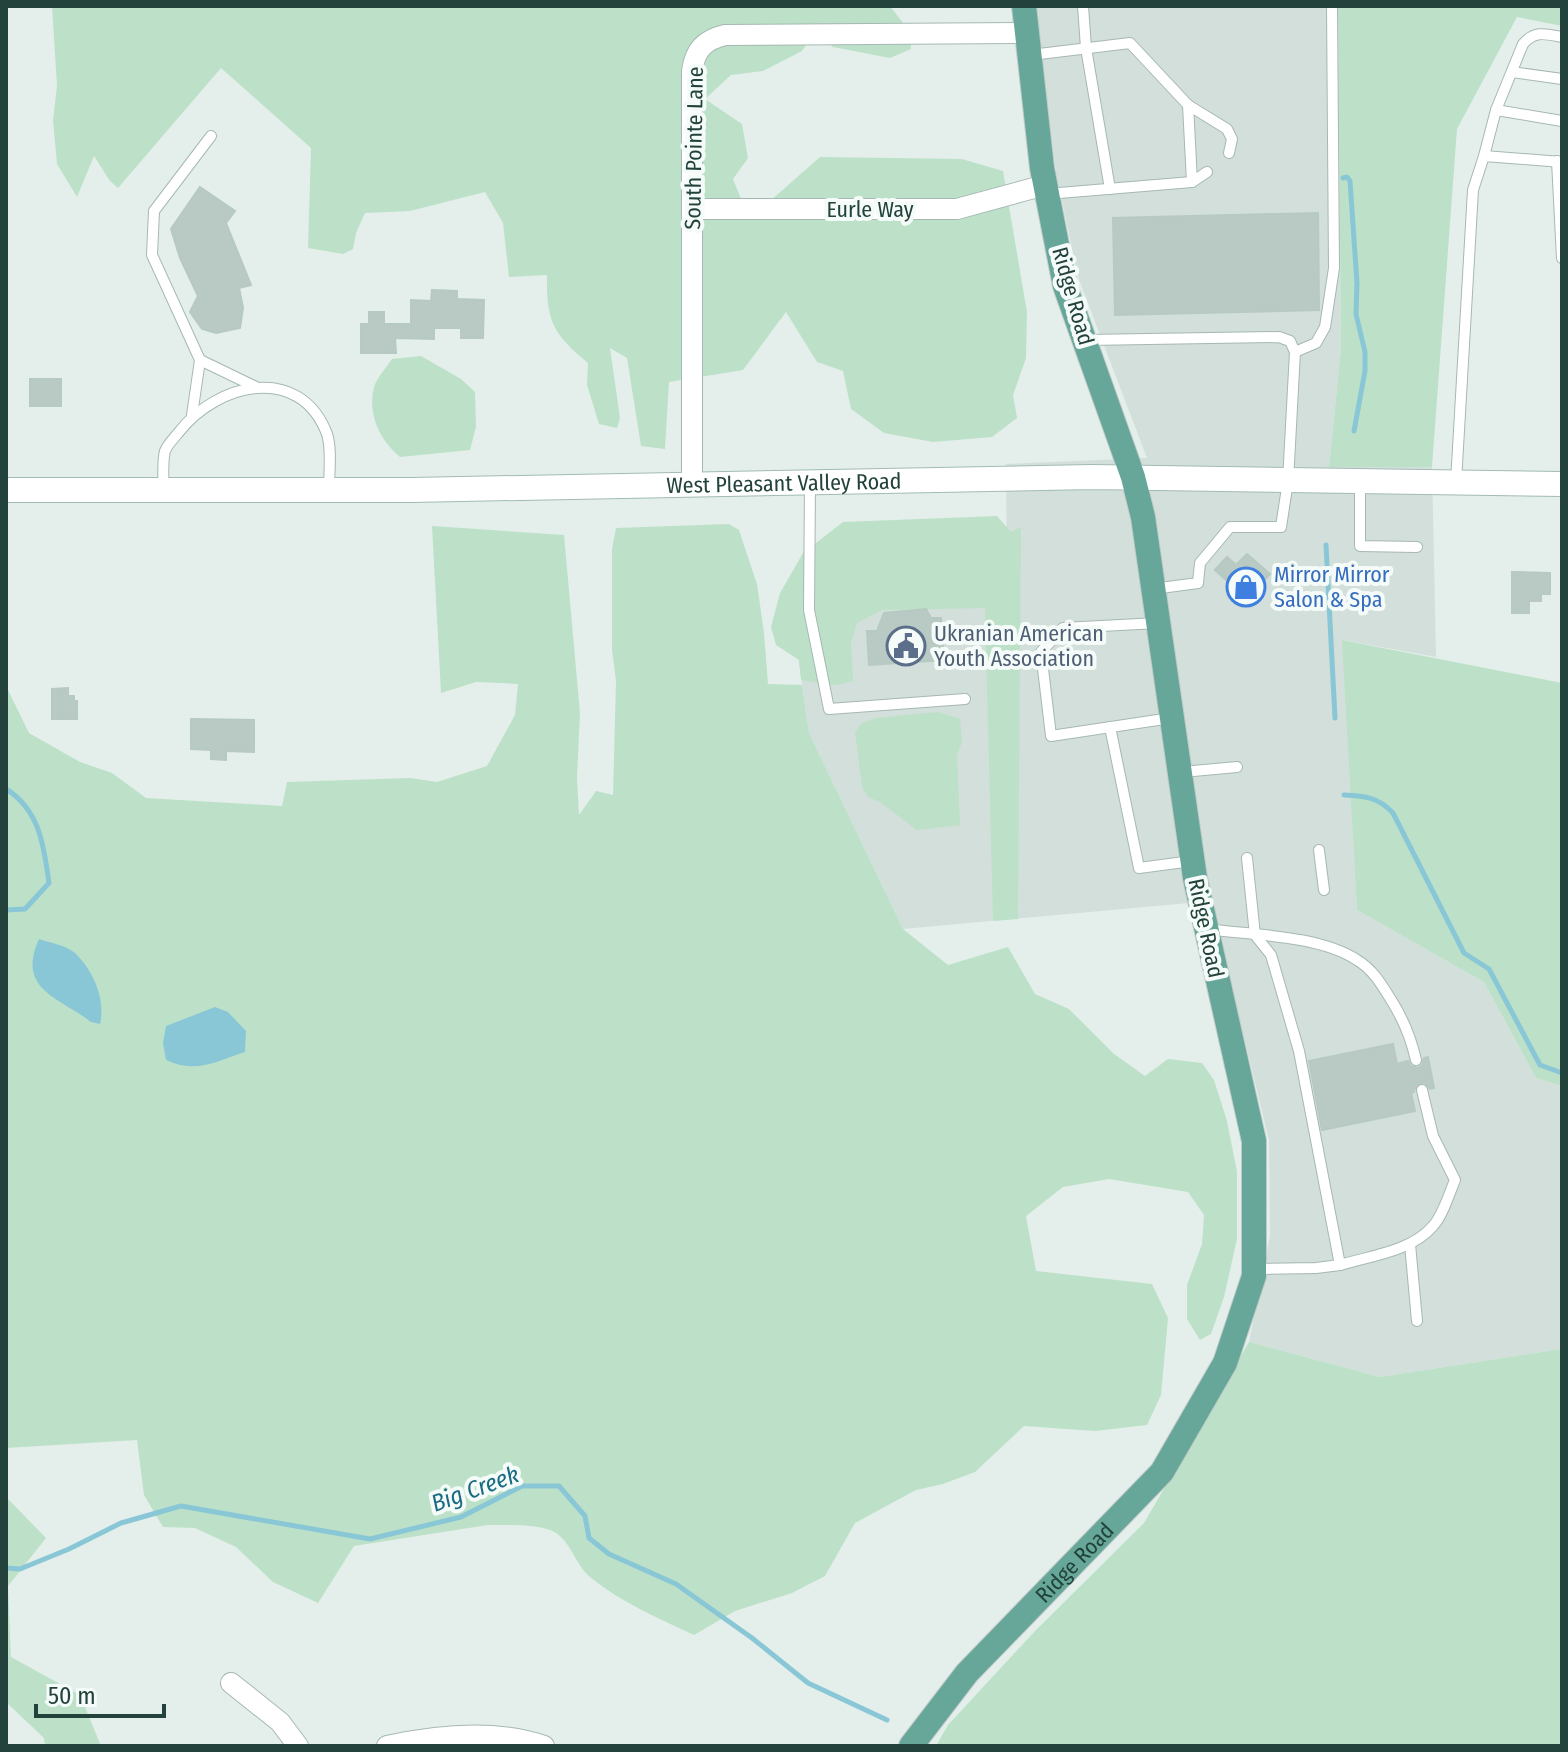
<svg xmlns="http://www.w3.org/2000/svg" width="1568" height="1752" font-family="'Fira Sans Condensed',sans-serif">
  <style>
    .built { fill: #d2dfda }
    .green { fill: #bce1c8 }
    .water { fill: #8ac7d6 }
    .lines { fill: none; stroke-linecap: round; stroke-linejoin: round }
    .stream { stroke: #8ac7d6; stroke-width: 5 }
    .building { fill: #b9cac4; stroke: #b6c9c2; stroke-width: 2 }
    .service-casing { stroke: #a6b8b3; stroke-width: 12 }
    .minor-casing { stroke: #a6b8b3; stroke-width: 22 }
    .secondary-casing { stroke: #a2bbb3; stroke-width: 26 }
    .primary-casing { stroke: #c1cac8; stroke-width: 26 }
    .service { stroke: #fff; stroke-width: 10 }
    .minor { stroke: #fff; stroke-width: 20 }
    .secondary { stroke: #fff; stroke-width: 24 }
    .primary { stroke: #66a799; stroke-width: 24 }
    .labels { text-anchor: middle; dominant-baseline: central; stroke-width: 8; stroke-linejoin: round; paint-order: stroke }
    .street-label { font-size: 22px; fill: #22423b; stroke: #f5fbf8 }
    .shop-label { font-size: 22px; fill: #366cbe; stroke: #f5fbf8; text-anchor: start }
    .service-label { font-size: 22px; fill: #4e5e75; stroke: #f5fbf8; text-anchor: start }
    .water-label { font-size: 24px; font-style: italic; fill: #186b83; stroke: #f5fbf8 }
  </style>
  <rect width="100%" height="100%" fill="#e4efeb"/>
  <path class="built" d="M1035,6h303l3,342 -12,118 103,1 4,190 -93,-17 14,270 127,72 52,96 26,8v263l-182,28 -131,-35 21,-106 -1,-96 -58,-239 -308,28 -94,-196 -18,-126 216,-11 -1,-132 141,-6 -69,-181 -22,-105z"/>
  <g class="green">
    <path d="M52,6h838l20,26 1,17 -21,9 -57,-11 -18,-15 -13,19 -39,20 -32,4 -26,24 37,25 6,34 -15,21 8,20 29,2 50,-44 142,2 41,12 24,141 -1,46 -13,37 4,23 -25,19 -59,5 -49,-9 -33,-24 -8,-38 -26,-9 -31,-50 -43,58 -74,12 -4,67 -24,-3 -14,-88 -17,-10 10,70 -3,10 -18,-4 -12,-39 1,-22c-35,-29 -42,-42 -41,-88l-38,2 -6,-54 -18,-31 -75,19 -45,2 -9,20 -3,16 -10,5 -35,-6 3,-100 -90,-80 -103,120 -8,-7 -16,-25 -17,41 -20,-33 -4,-44 4,-34z"/>
    <path d="M1338,6h224v20l-45,-9 -60,112 -25,338h-103l12,-119z"/>
    <path d="M421,356l40,23 14,13 1,35 -6,23 -70,7c-20,-17 -33,-43 -26,-70 3,-9 12,-19 18,-28z"/>
    <path d="M997,516l14,16 10,-5 -3,392 -25,2 -8,-313 -103,2 -25,13 -6,19 2,39 -17,4 -35,-5 -2,-20 -23,-15 -5,-18 9,-34 23,-40 40,-31z"/>
    <path d="M729,524l10,6 18,54 7,49 4,51 34,1 7,48 94,196 45,36 60,-18 27,47 34,15 45,45 31,22 23,-17 34,4 12,17 13,41 10,51v67l-13,58 -13,37 -11,6 -13,-21v-34l15,-41 2,-29 -16,-23 -79,-13 -46,8 -37,29 10,55 116,13 16,34 -7,77 -14,30 -52,6 -71,-5 -49,46 -32,12 -27,6 -61,33 -30,53 -33,17 -57,18 -41,24c-36,-17 -72,-32 -104,-58 -15,-12 -20,-40 -40,-47 -16,-6 -45,-5 -62,-5l-134,21 -36,57 -45,-21 -37,-35 -41,-19 -32,-1 -19,-32 -7,-55 -131,8v-779l1,19 22,45 51,29 32,11 34,25 136,8 5,-24 123,-4 27,4 50,-16 28,-51 3,-31 -42,-2 -35,11 -9,-167 132,9 16,178 -3,65 2,37 17,-24 17,4 3,-114 -4,-31v-101l4,-21z"/>
    <path d="M1342,640l220,43v403l-26,-8 -52,-96 -127,-72z"/>
    <path d="M938,712l22,7 2,23 -5,13 3,70 -43,5 -37,-28 -12,-5 -6,-10 -7,-55 6,-8 14,-6z"/>
    <path d="M1249,1342l131,35 182,-28v397h-626l12,-21 87,-94 109,-108z"/>
    <path d="M6,1497l40,41 -38,48 3,71 69,38 21,51h-56l-1,-8 -38,-36z"/>
  </g>
  <g class="water">
    <path d="M39,939c11,4 27,6 36,14 18,17 31,46 25,71l-9,-2c-32,-25 -75,-32 -52,-83z"/>
    <path d="M215,1007l13,5 18,19 -1,21c-31,10 -48,22 -79,8l-3,-17 3,-17z"/>
  </g>
  <g class="lines">
    <g class="stream">
      <path d="M1343,178l4,-1 3,4 7,102 -1,31 9,38v19l-11,60"/>
      <path d="M1326,545l9,173"/>
      <path d="M6,789c34,21 38,58 43,94l-24,26 -19,1"/>
      <path d="M1344,795c21,1 34,2 49,18l71,140 25,16 51,96 22,8"/>
      <path d="M6,1568l14,1 49,-20 52,-26 60,-17 189,33 91,-22 61,-31h37l26,30 4,22 20,16 67,30 76,54 56,45 79,37"/>
    </g>
  </g>
  <g class="building">
    <path d="M200,187l35,24 -9,12 25,62 -12,3 4,20 -3,20 -24,5 -14,-4 -12,-17 8,-16 -18,-38 -9,-29z"/>
    <path d="M1318,213l1,97 -204,5 -2,-97z"/>
    <path d="M432,290l25,1v8l27,1 -1,38h-22v-10h-27v11l-39,-1 1,15h-35v-29h8v-12h15v12h27v-24l20,1z"/>
    <rect x="30" y="379" width="31" height="27"/>
    <path d="M1247,554l23,20 -23,25 -32,-29 12,-13 9,8z"/>
    <path d="M1512,572l38,1v21h-9v7h-12v12h-17z"/>
    <path d="M926,609l5,9h10l3,42 -75,5 -2,-34h10l7,-18z"/>
    <path d="M68,688v8h6v5h3v18h-25v-30z"/>
    <path d="M191,719l63,1v32l-28,-1v9l-15,-1v-9l-20,-1z"/>
    <path d="M1393,1044l4,20 11,-3 3,5 6,2 5,-3 2,-7 4,-1 6,31 -4,1 -6,-7 -8,3 -2,7 -3,1 4,18 -93,19 -13,-69z"/>
  </g>
  <g class="lines">
    <g class="service-casing">
      <g id="service">
        <path d="M1083,6l3,42 24,141"/>
        <path d="M1031,55l99,-12 58,62 4,77 -145,12"/>
        <path d="M1512,72l50,7"/>
        <path d="M1188,105l39,24 5,10 -3,14"/>
        <path d="M1496,110l66,11"/>
        <path d="M211,136l-57,75 -2,44 48,105 56,27"/>
        <path d="M1484,156l12,-46 27,-66c12,-14 23,-10 39,-7"/>
        <path d="M1557,161l5,97"/>
        <path d="M1192,182l15,-10"/>
        <path d="M1086,340l193,-3 11,4 5,11 -7,129 -7,46h-51l-30,36 -2,20 -45,6"/>
        <path d="M1295,352l21,-9 9,-16 9,-59 -2,-262"/>
        <path d="M192,415l8,-55"/>
        <path d="M1360,481v65l57,1"/>
        <path d="M1456,482l17,-292 11,-34 78,6"/>
        <path d="M810,484l-1,126 20,99 136,-10"/>
        <path d="M163,488c1,-11 -1,-26 2,-37 2,-6 10,-14 14,-19 38,-49 121,-69 148,2 5,15 2,39 2,55"/>
        <path d="M1158,623l-95,5 -22,24 10,84 120,-18"/>
        <path d="M1110,727l29,141 53,-7"/>
        <path d="M1182,772l55,-5"/>
        <path d="M1319,850l5,40"/>
        <path d="M1247,858l8,77 16,20 28,96 41,214 -24,3 -60,1"/>
        <path d="M1206,929c45,6 113,6 151,31 17,10 26,27 36,43 11,18 18,35 23,57"/>
        <path d="M1410,1244l7,77"/>
        <path d="M1340,1265c30,-9 72,-14 93,-39 10,-11 16,-32 22,-46l-22,-44 -11,-46"/>
      </g>
    </g>
    <g class="minor-casing">
      <g id="minor">
        <path d="M692,209h265l88,-24"/>
        <path d="M692,484v-413c3,-21 12,-31 33,-36l302,-2"/>
        <path d="M231,1683l49,39 18,24"/>
        <path d="M387,1746c50,-11 108,-17 157,0"/>
      </g>
    </g>
    <g class="secondary-casing">
      <g id="secondary">
        <path id="s1" d="M6,490h405l681,-13 470,7"/>
      </g>
    </g>
    <g class="primary-casing">
      <g id="primary">
        <path id="s2" d="M911,1746l56,-73 195,-201 63,-109 29,-87v-135l-59,-263 -52,-361 -10,-40 -68,-191 -23,-118 -18,-162"/>
      </g>
    </g>
    <use href="#service" class="service"/>
    <use href="#minor" class="minor"/>
    <use href="#secondary" class="secondary"/>
    <use href="#primary" class="primary"/>
  </g>
  <defs>
    <g id="shop-ring" transform="scale(2)"><circle r="9.5" fill="#f5fbf8" stroke="#3f7fe0" stroke-width="1.5"/><path d="M-5-2.5h2.3a2.7 3.5 0 0 1 5.4 0H5L5.5 6h-11ZM-1.5-2.5h3a1.5 2.3 0 0 0-3 0Z" fill="#3f7fe0"/></g>
    <g id="civic-ring" transform="scale(2)"><circle r="9.5" fill="#f5fbf8" stroke="#5c6f8a" stroke-width="1.5"/><path d="M-.6-6.5H3V-4.5H.6V-3L4-1V1h2V6H-6V1h2V-1L-.6-3ZM-1.2 2.5V6h2.4V2.5Z" fill="#5c6f8a"/></g>
  </defs>
  <g fill-rule="evenodd">
    <use href="#shop-ring" x="1246" y="587"/>
    <use href="#civic-ring" x="906" y="646"/>
  </g>
  <g class="labels">
    <g class="street-label">
      <text transform="translate(694 148) rotate(-89)">South Pointe Lane</text>
      <text x="870" y="209">Eurle Way</text>
      <text transform="translate(1073 296) rotate(74)">Ridge Road</text>
      <text stroke="none"><textPath href="#s1" startOffset="778">West Pleasant Valley Road</textPath></text>
      <text transform="translate(1206 928) rotate(78)">Ridge Road</text>
      <text stroke="none"><textPath href="#s2" startOffset="246">Ridge Road</textPath></text>
    </g>
    <g class="shop-label">
      <text x="1274" y="574">Mirror Mirror<tspan x="1274" dy="25">Salon &amp; Spa</tspan></text>
    </g>
    <g class="service-label">
      <text x="934" y="633">Ukranian American<tspan x="934" dy="25">Youth Association</tspan></text>
    </g>
    <g class="water-label">
      <text transform="translate(475 1489) rotate(-20)">Big Creek</text>
    </g>
  </g>
  <rect width="1568" height="1752" fill="none" stroke="#22423b" stroke-width="16"/>
  <path d="M36 1704v12h128v-12" fill="none" stroke="#22423b" stroke-width="4"/>
  <text x="48" y="1704" font-size="24" fill="#22423b" stroke="#f5fbf8" stroke-width="6" paint-order="stroke">50 m</text>
</svg>
